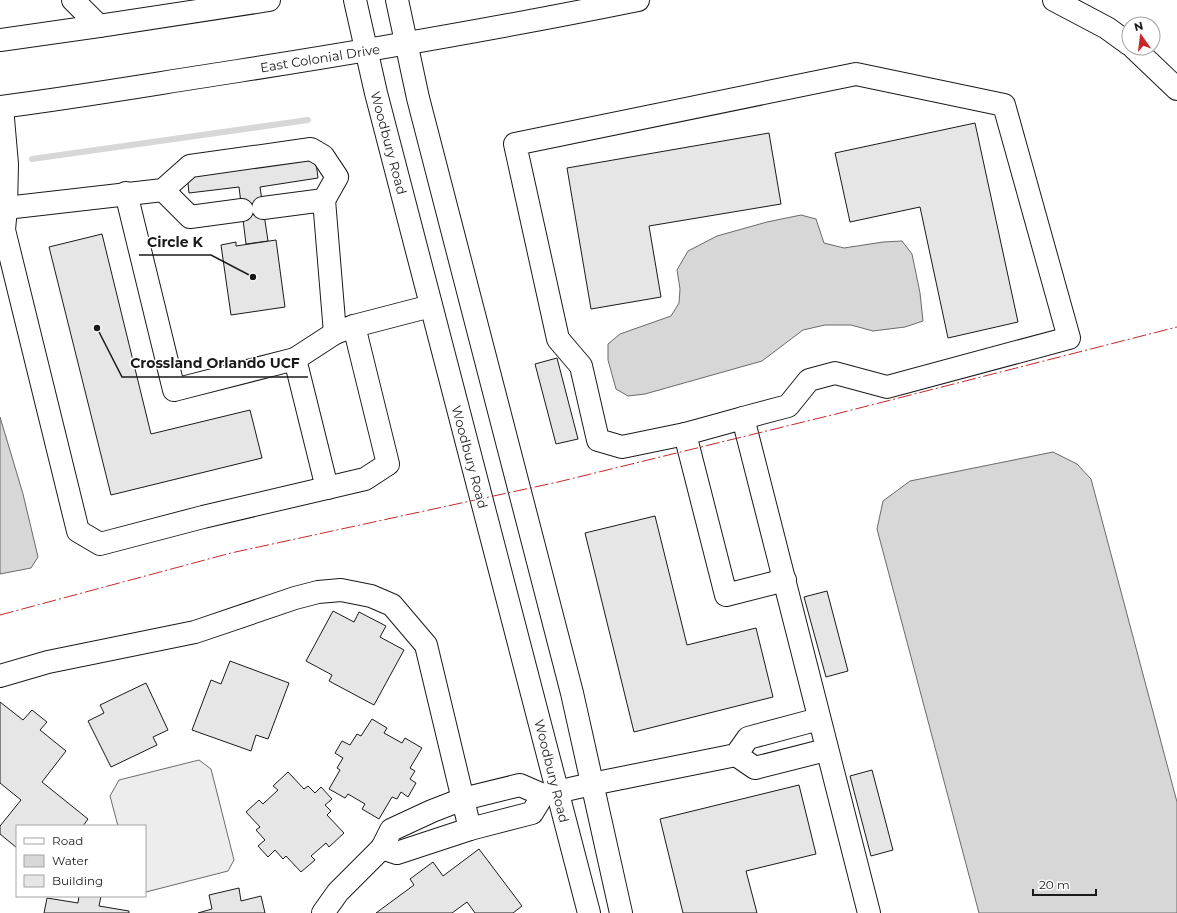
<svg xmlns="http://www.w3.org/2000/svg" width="1177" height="913" font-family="Montserrat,sans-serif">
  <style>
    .built { fill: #ededed; stroke: #6a6a6a }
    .water { fill: #d7d7d7; stroke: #6a6a6a }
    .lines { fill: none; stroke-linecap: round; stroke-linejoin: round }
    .stream { stroke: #d7d7d7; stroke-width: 6 }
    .building { fill: #e6e6e6; stroke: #1a1a1a }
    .minor-casing { stroke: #1a1a1a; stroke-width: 24 }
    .highway-casing { stroke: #1a1a1a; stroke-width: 24 }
    .minor { stroke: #fff; stroke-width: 22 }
    .highway { stroke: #fff; stroke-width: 22 }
    .power { stroke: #c62828; stroke-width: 1; stroke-dasharray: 14 3 2 3; stroke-linecap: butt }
    .labels { text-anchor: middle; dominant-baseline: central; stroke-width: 3; stroke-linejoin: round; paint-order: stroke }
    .street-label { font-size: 13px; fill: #1a1a1a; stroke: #fff }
    .leader { fill: none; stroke: #1a1a1a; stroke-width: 1.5 }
    .callout-dot { fill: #1a1a1a; stroke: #fff; stroke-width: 1.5 }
    .callout-label { font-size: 14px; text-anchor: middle; font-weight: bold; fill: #1a1a1a; stroke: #fff; stroke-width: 3; stroke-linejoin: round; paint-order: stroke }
  </style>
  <rect width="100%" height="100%" fill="#fff"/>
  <path class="built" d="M199,760l12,9 23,91 -6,11 -82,21h-1v-66h-27l-8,-30 9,-16z"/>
  <g class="water">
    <path d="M801,215l15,4 8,24 20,5 39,-6 19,-1 10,13 8,39 3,28 -18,6 -32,4 -22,-6h-26l-22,5 -41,31 -117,33 -17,2 -12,-7 -8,-29v-16l12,-10 51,-18 8,-13 1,-14 -3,-19 11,-19 29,-15 50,-14z"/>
    <path d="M0,417l23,77 15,63 -7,11 -31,6z"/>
    <path d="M1053,452l24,12 14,15 86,323v111h-198l-102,-384 6,-28 27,-20z"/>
  </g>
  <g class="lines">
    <path class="stream" d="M32,159l276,-39"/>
  </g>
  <g class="building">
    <path d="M975,123l43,199 -70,16 -28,-131 -70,15 -15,-69z"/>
    <path d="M769,133l12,71 -132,22 12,71 -70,12 -24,-141z"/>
    <path d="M315,155l3,23 -58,9 8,54 -22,3 -7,-57 -50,6 -2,-19z"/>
    <path d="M102,234l49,200 99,-24 12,48 -151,37 -62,-248z"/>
    <path d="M276,240l9,67 -54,8 -10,-70 15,-3v4z"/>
    <path d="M557,358l21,81 -22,5 -21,-80z"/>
    <path d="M655,516l32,129 69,-17 17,69 -139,35 -49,-199z"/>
    <path d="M827,591l21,80 -22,6 -22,-80z"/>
    <path d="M333,611l21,11 5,-10 27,14 -6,11 24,13 -30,55 -45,-24 3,-6 -26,-14z"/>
    <path d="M230,661l59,22 -21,56 -12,-4 -5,16 -59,-21 19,-50 10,4z"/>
    <path d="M146,683l22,47 -15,7 4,8 -46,22 -23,-46 16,-8 -4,-8z"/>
    <path d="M0,702l23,18 9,-10 15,12 -7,8 26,21 -24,31 46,37 -5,7h-66v22l-17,-14v-8l21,-26 -21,-17z"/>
    <path d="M372,719l15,9 -3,5 18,10 3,-5 17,10 -12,20 5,3 -5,8 6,4 -8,14 -7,-5 -4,7 -5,-2 -13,22 -17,-10 3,-5 -17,-10 -3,4 -16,-9 11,-19 -3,-2 6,-10 -8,-5 7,-12 8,4 7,-11 4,2z"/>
    <path d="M872,770l21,80 -22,6 -21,-80z"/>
    <path d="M288,772l16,17 4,-3 7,7 6,-6 11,12 -7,6 6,6 -4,4 17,18 -15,14 -3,-4 -15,13 4,4 -14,12 -15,-16 -3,3 -8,-9 -7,7 -10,-11 7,-6 -9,-10 4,-3 -14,-15 13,-12 4,4 15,-14 -5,-4z"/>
    <path d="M799,785l17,69 -70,17 11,42h-74l-23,-94z"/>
    <path d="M479,849l43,57 -9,7h-38l-8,-11 -15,11h-76l38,-28 -4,-6 23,-17 10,14z"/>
    <path d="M239,888l2,13 20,-5 4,17h-67l14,-4 -3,-14z"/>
    <path d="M79,896h22l-2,10 30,5v2h-85l3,-15 31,5z"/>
  </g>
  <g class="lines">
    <g class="minor-casing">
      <g id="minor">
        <path d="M73,0l26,26"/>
        <path d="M355,0l21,93 213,820"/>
        <path d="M397,0l21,98 154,595 49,220"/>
        <path d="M163,190l27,27 52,-7"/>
        <path d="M126,193l48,197 121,-31 40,-26"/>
        <path d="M324,200l13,-23 -14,-21 -12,-7 -121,17 -27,24 -157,18 -2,22 74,301 22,13 103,-27 162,-38 23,-15 -34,-138"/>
        <path d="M263,208l61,-8 11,133 19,-7 77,-20"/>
        <path d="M0,209l6,-1 1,-44 -5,-57"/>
        <path d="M295,359l32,129"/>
        <path d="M685,434l-63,13 -24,-7 -17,-74 -23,-27 -43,-195 341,-70 148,31 65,233 -182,49 -52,-14 -26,7 -21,26 -45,12"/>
        <path d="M785,580l-59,15 -41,-161 58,-16c43,165 83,330 126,495"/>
        <path d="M0,676l48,-14 147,-30 100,-34 23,-6 23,-2 30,6 21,9 34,40 44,184"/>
        <path d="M736,755l19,13 71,-18"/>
        <path d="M382,848l15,5 73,-24 62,-16 11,-18"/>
        <path d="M323,913l15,-21 44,-44 9,-18 41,-19 31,-12 57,-14 23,10 49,-11 144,-29 12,-17 71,-19"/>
      </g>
    </g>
    <g class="highway-casing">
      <g id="highway">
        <path d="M1054,0l53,28 22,16"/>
        <path d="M0,40l99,-14 170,-26"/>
        <path d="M1134,48l43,41"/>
        <path d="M0,107c79,-10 159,-24 238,-36 134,-21 267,-44 400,-71"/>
      </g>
    </g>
    <use href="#minor" class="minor"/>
    <use href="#highway" class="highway"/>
    <path class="power" d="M0,615l231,-62 327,-71 278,-68 341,-87"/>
  </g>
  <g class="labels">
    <g class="street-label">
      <text transform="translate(320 58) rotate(-9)">East Colonial Drive</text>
      <text transform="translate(389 143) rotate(75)">Woodbury Road</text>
      <text transform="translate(470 457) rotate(75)">Woodbury Road</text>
      <text transform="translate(552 771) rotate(76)">Woodbury Road</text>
    </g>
  </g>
  <path class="leader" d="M253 277L211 255H139M97 328L122 377H308"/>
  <g class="callout-dot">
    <circle cx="253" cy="277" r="4"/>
    <circle cx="97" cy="328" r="4"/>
  </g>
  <g class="callout-label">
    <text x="175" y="247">Circle K</text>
    <text x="215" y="368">Crossland Orlando UCF</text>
  </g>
  <rect x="16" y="825" width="130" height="72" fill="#ffffff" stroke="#a3a3a3"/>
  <rect x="24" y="838" width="20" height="6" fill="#ffffff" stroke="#a3a3a3"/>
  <text x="52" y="845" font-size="12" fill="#1a1a1a">Road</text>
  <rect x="24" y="855" width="20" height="12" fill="#d7d7d7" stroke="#a3a3a3"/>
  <text x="52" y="865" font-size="12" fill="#1a1a1a">Water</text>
  <rect x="24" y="875" width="20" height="12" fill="#e6e6e6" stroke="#a3a3a3"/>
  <text x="52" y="885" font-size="12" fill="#1a1a1a">Building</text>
  <g transform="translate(1141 36) rotate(346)"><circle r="19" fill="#ffffff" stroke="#a3a3a3"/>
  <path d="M0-3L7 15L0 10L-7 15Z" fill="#c62828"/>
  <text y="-6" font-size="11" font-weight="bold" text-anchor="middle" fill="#1a1a1a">N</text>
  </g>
  <path d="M1033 889v6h63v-6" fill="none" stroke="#1a1a1a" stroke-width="2"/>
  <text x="1039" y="889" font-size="12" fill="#1a1a1a" stroke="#ffffff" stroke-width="3" paint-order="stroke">20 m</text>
</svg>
